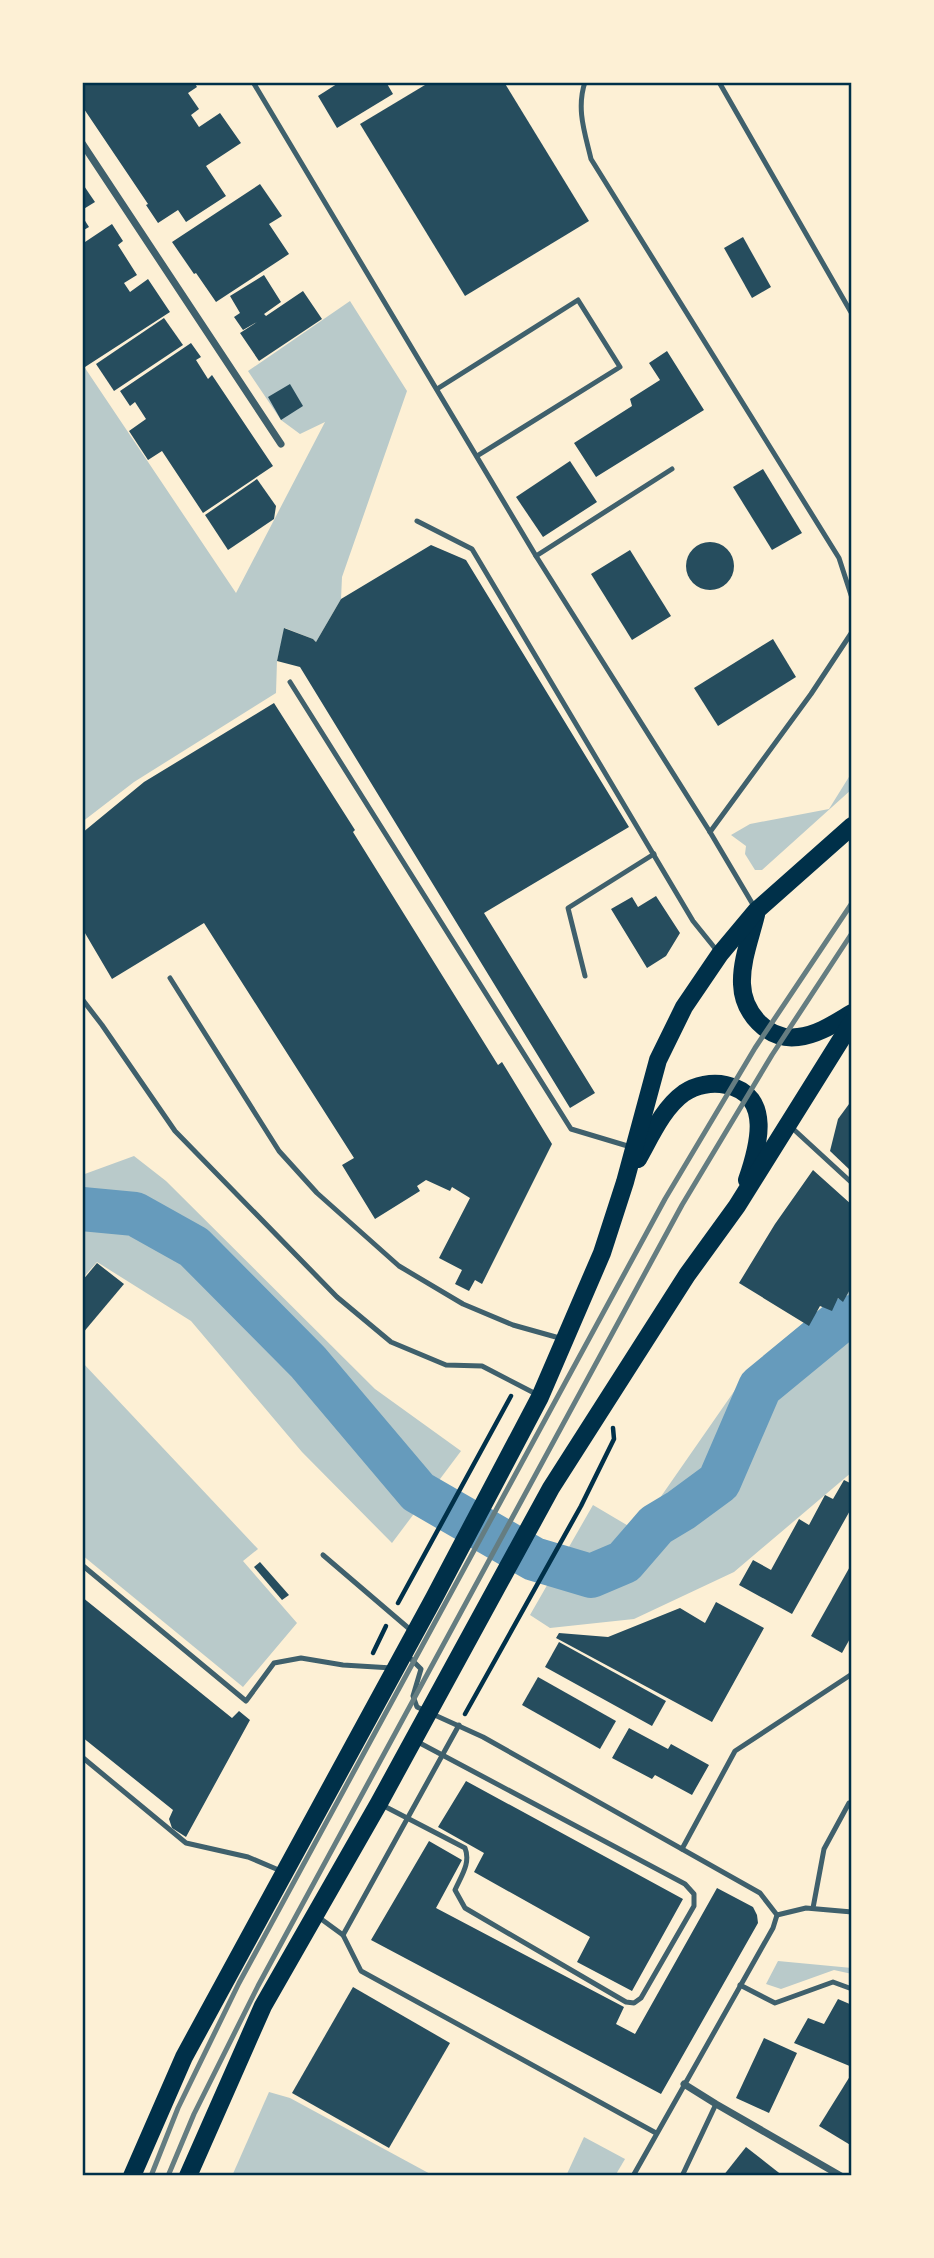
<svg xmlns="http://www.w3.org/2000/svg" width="934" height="2258" font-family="Manrope,sans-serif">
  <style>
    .green { fill: #b9caca }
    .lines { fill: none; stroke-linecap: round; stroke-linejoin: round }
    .river { stroke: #669bbc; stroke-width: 44 }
    .building { fill: #264d5e }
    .path { stroke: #003049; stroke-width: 4.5 }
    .service { stroke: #3f606c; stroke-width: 5 }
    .minor { stroke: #3f606c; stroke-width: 7 }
    .primary { stroke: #003049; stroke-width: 18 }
    .rail { stroke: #657d81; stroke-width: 5 }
    .neatline { fill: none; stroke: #003049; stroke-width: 2.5 }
  </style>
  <rect width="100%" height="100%" fill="#fdf0d5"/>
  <g class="green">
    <path d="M350,301l57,90 -65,186 -1,22 -25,43 -3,-3 -28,-11 -8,33 -1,32 -142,89 -52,40v-451l3,-3 151,225 89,-171 -25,12 -19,-14 -33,-49z"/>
    <path d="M852,772v17l-90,81h-7l-10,-16 1,-8 -15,-11 19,-11 79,-15z"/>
    <path d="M134,1156l32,25 209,208 86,62 -69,92 -90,-91 -111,-131 -94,-59 -15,17v-104z"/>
    <path d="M852,1282v190l-118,100 -100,47 -84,9 -20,-13 63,-110 44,26 114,-164z"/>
    <path d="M82,1362l176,187 -15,12 54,62 -54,64 -161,-132z"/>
    <path d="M778,1961l74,7v6l-18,-4 -53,19 -15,-5z"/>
    <path d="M269,2092l21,6 144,78h-202z"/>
    <path d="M584,2137l41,22 -10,17h-49z"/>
  </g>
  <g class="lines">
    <path class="river" d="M82,1209l53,5 59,33 114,115 110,130 116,67 57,17 33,-14 32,-37 25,-15 38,-28 41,-95 79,-65 13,-5"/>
  </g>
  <g class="building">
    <path d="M82,82h88l1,3 4,-3h19l3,5 -9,6 11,16 -8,6 8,12 21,-14 21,30 -35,23 20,30 -40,26 -8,-12 -20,13 -12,-18 2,-1 -66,-98z"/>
    <path d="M340,82h46l7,12 -56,34 -19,-32z"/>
    <path d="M430,82h74l85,139 -124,75 -105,-172z"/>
    <path d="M82,183l13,19 -13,8z"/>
    <path d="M260,184l22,32 -13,8 20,30 -73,48 -20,-29 -2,1 -22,-32z"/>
    <path d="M82,216l7,11 -7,4z"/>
    <path d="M112,224l11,17 -5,4 19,30 -13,8 6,9 18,-13 22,33 -85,55 -3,-4v-119z"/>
    <path d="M743,237l28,50 -19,11 -28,-50z"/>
    <path d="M264,275l17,27 -17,12 2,2 37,-25 19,28 -63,42 -19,-28 17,-11 -14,8 -9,-13 6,-4 -10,-17z"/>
    <path d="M164,318l19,27 -69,46 -18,-27z"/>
    <path d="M191,343l10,14 -5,3 12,19 4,-4 61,91 -70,47 -41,-62 -14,9 -19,-29 17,-12 -11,-17 -5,4 -10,-15z"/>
    <path d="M667,351l37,59 -108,67 -22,-34 58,-37 -2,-7 30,-19 -11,-17z"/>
    <path d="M290,384l13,22 -22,14 -13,-23z"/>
    <path d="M570,461l27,41 -54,35 -27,-40z"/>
    <path d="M763,469l39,64 -30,17 -39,-63z"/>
    <path d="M257,479l19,27 -2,13 -46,31 -23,-35z"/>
    <circle cx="710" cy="566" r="24"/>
    <path d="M431,545l35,15 163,267 -145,86 111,180 -25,15 -270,-441 -23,-6 7,-33 29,11 3,3 25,-43z"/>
    <path d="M630,550l41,66 -39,24 -41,-66z"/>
    <path d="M773,639l23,38 -78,49 -24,-38z"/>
    <path d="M274,703l81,127 -2,2 145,233 4,-3 50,82 -70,140 -7,-4 -6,11 -14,-7 7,-14 -23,-12 31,-60 -18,-11 -2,4 -24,-11 -9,6 3,5 -45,28 -33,-54 12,-7 -150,-235 -92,56 -30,-51v-95l62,-51z"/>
    <path d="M656,896l24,37 -14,23 -19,12 -36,-59 21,-12 6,10z"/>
    <path d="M852,1100v72l-22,-21 8,-32z"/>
    <path d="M813,1170l39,35v81l-9,16 -5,-4 -6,13 -12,-5 -11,20 -70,-43 36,-59z"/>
    <path d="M97,1263l27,21 -42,50v-53z"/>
    <path d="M844,1480l8,4v23l-60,107 -53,-29 14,-25 18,10 28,-51 10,6 16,-30 8,4z"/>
    <path d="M260,1562l29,33 -7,5 -28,-33z"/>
    <path d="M852,1563v72l-10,18 -31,-17z"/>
    <path d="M82,1597l150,121 7,-7 11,9 -64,117 -14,-9 -3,-9 4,-9 -91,-73z"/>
    <path d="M716,1602l48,26 -52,94 -156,-84 3,-5 49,4 72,-29 25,15z"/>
    <path d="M559,1642l107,59 -14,25 -107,-59z"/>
    <path d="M538,1677l78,44 -16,28 -78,-44z"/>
    <path d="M629,1728l39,21 3,-5 38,21 -17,30 -37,-20 -3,4 -40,-21z"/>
    <path d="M466,1781l217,118 -51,92 -55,-29 13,-25 -116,-65 10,-19 -46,-26z"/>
    <path d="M429,1841l33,19 -26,48 188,99 -8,17 19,10 82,-146 36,19 4,8 1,8 -97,171 -290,-154z"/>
    <path d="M353,1987l97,56 -61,105 -97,-55z"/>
    <path d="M838,1999l14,6v62l-58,-24 14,-25 16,6z"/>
    <path d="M764,2038l33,15 -28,60 -33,-15z"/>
    <path d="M852,2073v73l-33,-20z"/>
    <path d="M746,2147l37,29h-60z"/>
  </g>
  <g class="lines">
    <g class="path">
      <path d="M398,1603l113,-207"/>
      <path d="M373,1653l13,-27"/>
      <path d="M465,1714l116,-208 33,-67 -1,-11"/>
    </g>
    <g class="service">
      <path d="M253,82l283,474 174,276 45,76"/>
      <path d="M585,82c-9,27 0,51 6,77l248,399 13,40"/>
      <path d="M719,82l133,232"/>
      <path d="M437,389l141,-89 42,67 -143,89"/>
      <path d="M417,521l55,28 221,372 25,31"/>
      <path d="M536,556l136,-87"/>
      <path d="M290,682l281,447 60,18"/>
      <path d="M710,832l101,-138 41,-62"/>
      <path d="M585,976l-17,-68 86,-54"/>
      <path d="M170,978l109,173 38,42 82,73 64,38 50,21 50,14"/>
      <path d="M82,999l20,26 73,106 162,166 54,45 55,23 36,1 56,29"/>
      <path d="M790,1126l62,57"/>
      <path d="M323,1555l90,77"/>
      <path d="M82,1565l164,136 28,-38 27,-5 42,7 49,3"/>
      <path d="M406,1654l15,15 -8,27 4,11 66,30 277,156 17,22 -4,13 -140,248"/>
      <path d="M82,1757l104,86 62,14 33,14"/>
      <path d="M382,1805l83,43c6,15 -4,28 -10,42l10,18 161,94 8,1 7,-5 53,-92v-12l-9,-10 -269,-143"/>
      <path d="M682,1849l53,-98 117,-77"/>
      <path d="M813,1908l11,-59 25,-46"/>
      <path d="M777,1915l29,-7 46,4"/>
      <path d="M317,1916l26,19 18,36 295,162"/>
      <path d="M343,1935l116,-210"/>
      <path d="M740,1985l35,18 58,-21 19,7"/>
      <path d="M682,2176l34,-72"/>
    </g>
    <g class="minor">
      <path d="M82,143l199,301"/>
      <path d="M684,2084l32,20 125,72"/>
    </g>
    <g class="primary">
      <path d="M756,915c-5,21 -15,46 -14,69 1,28 25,57 56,53 20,-2 37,-14 54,-24"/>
      <path d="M638,1159c13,-23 25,-51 46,-66 12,-8 28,-11 42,-8 48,10 32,63 21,95"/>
      <path d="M132,2176l52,-119 250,-459 106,-201 62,-144 23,-71 33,-122 26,-53 36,-53 36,-43 96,-85"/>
      <path d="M188,2176l75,-170 116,-203 172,-315 136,-213 50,-69 115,-184"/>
    </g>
    <g class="rail">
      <path d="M151,2176l27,-68 61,-125 426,-784 90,-151 97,-145"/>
      <path d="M168,2176l26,-62 64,-128 424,-781 90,-150 80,-122"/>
    </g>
  </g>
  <rect width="934" height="2258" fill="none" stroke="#fdf0d5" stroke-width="168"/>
  <rect x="84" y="84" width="766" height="2090" class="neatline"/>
</svg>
